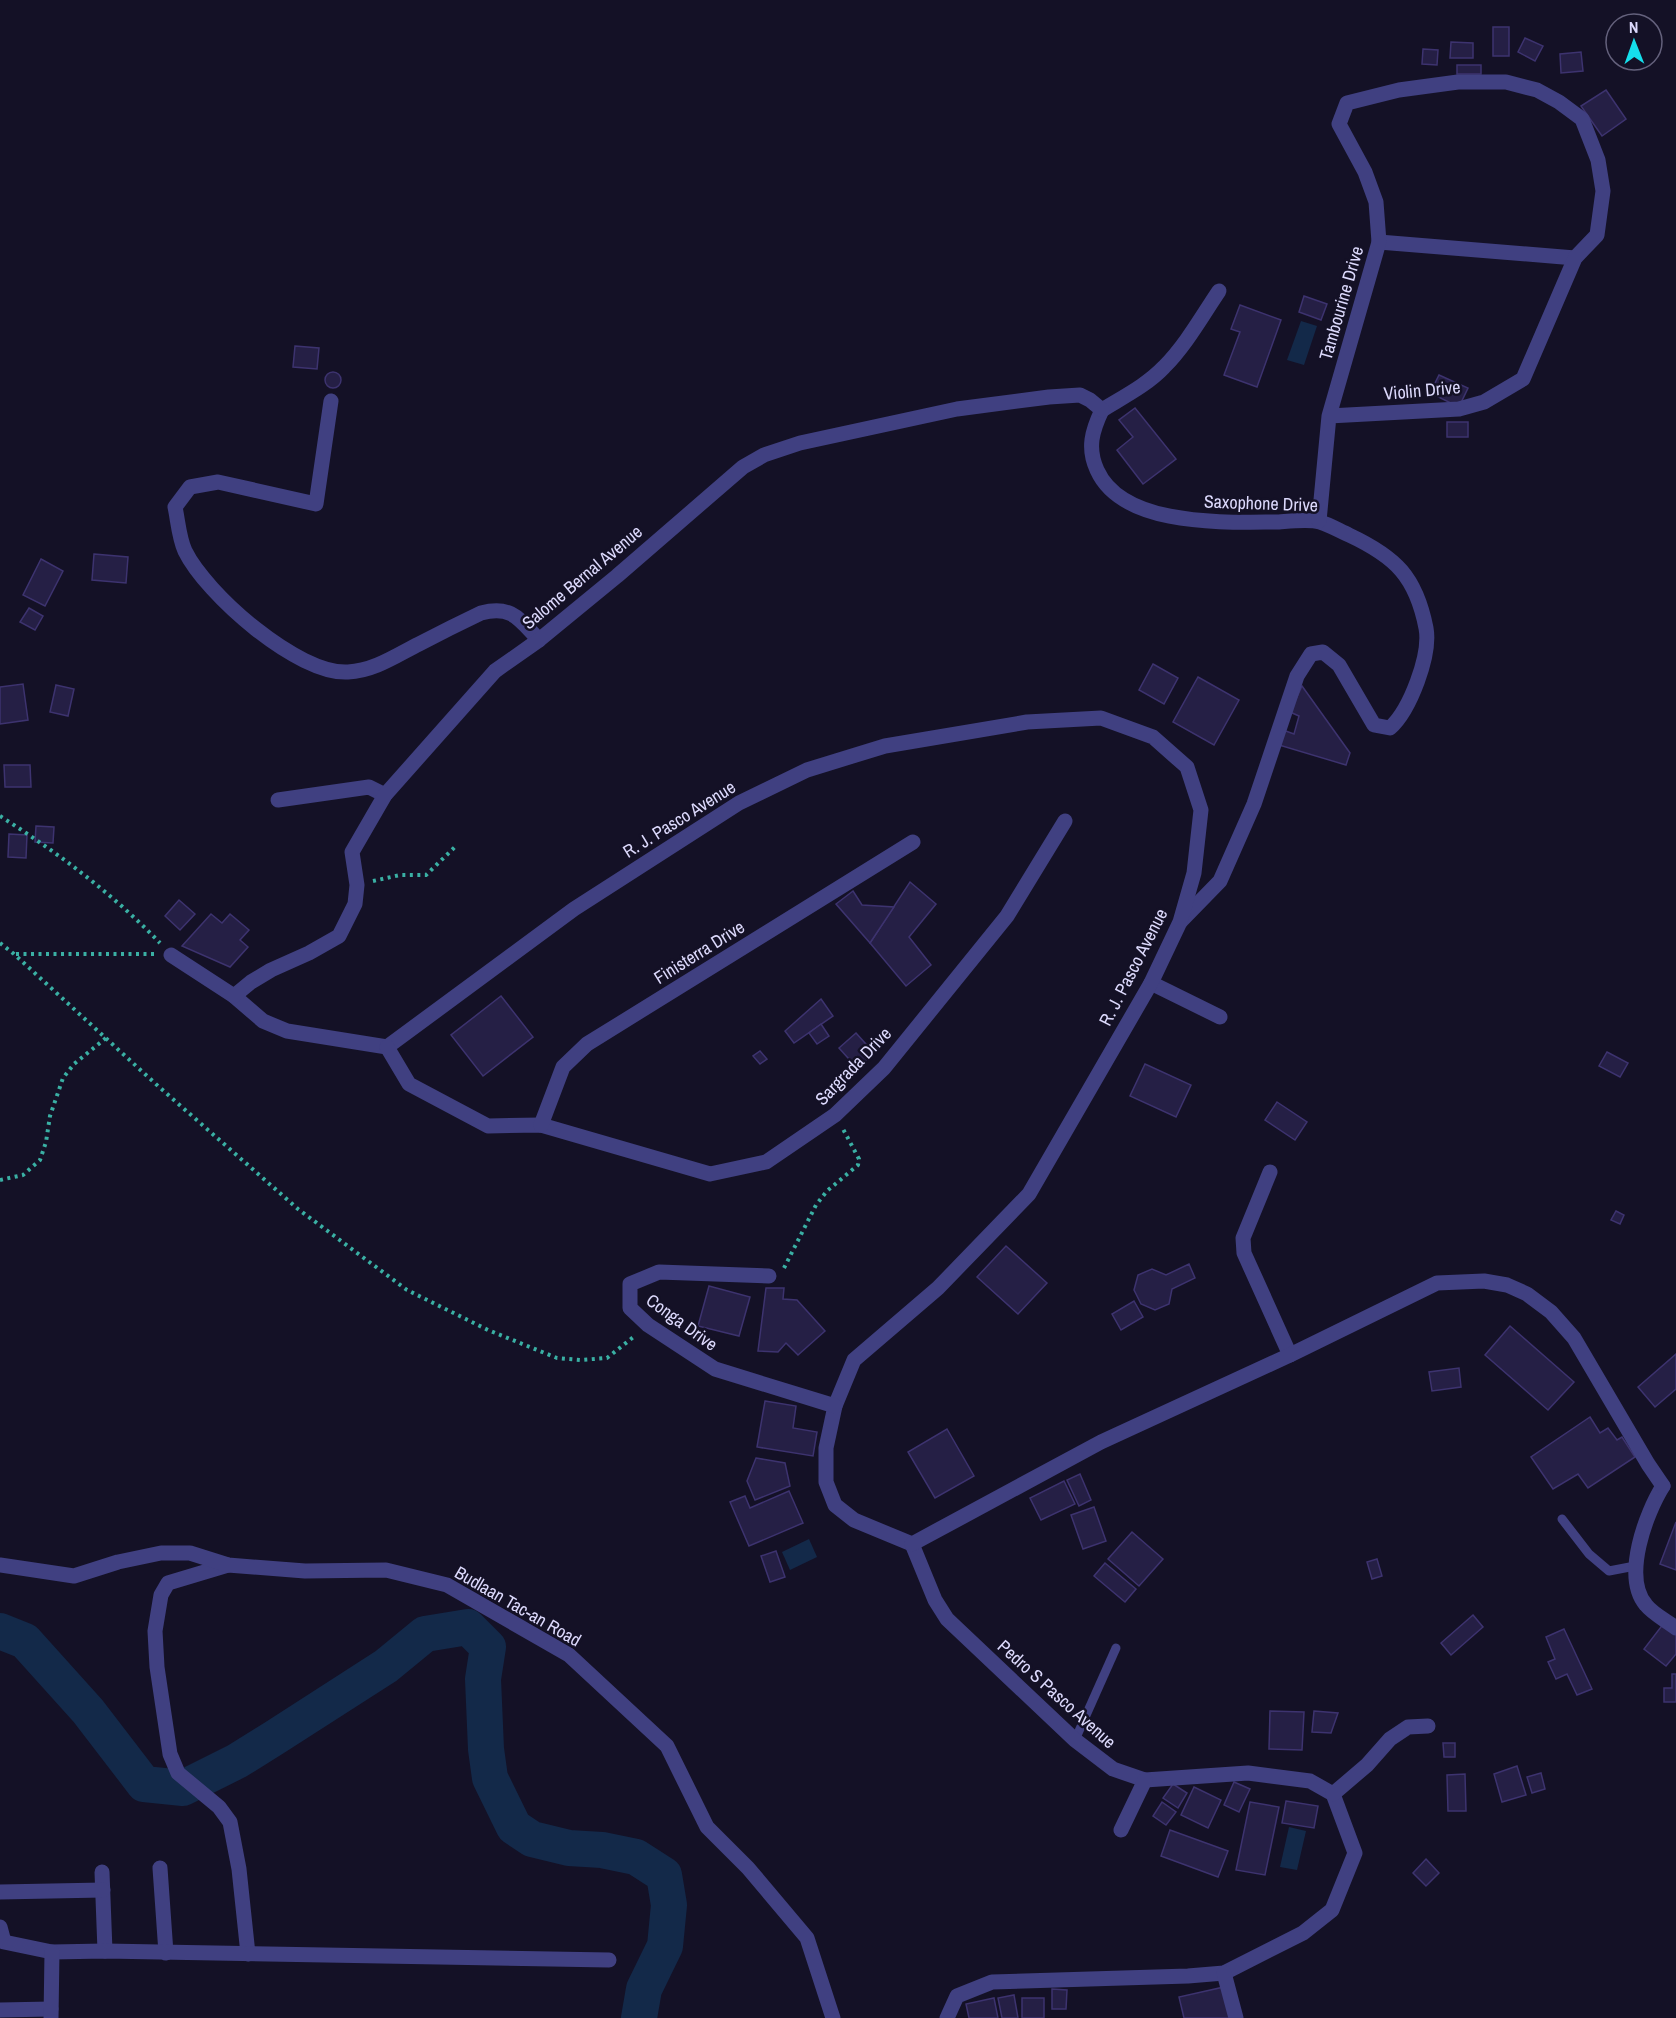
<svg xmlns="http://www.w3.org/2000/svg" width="1676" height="2018" font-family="'Archivo Narrow',sans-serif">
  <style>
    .water { fill: #132949 }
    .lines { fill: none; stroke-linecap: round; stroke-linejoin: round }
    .river { stroke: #132949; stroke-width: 36 }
    .building { fill: #251f45; stroke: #3d336f; stroke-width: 1.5 }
    .path { stroke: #3ab0a4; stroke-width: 4; stroke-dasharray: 3 4.5; stroke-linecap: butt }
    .service { stroke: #404081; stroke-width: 9 }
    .minor { stroke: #404081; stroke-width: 15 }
    .tertiary { stroke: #404081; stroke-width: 15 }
    .labels { text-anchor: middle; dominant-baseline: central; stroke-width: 5; stroke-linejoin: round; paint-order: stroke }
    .street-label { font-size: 18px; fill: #dcd9fc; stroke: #141126 }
  </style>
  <rect width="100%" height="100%" fill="#141126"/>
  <g class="water">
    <path d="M1301,321l16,5 -13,39 -17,-5z"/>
    <path d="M809,1539l8,18 -27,13 -8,-18z"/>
    <path d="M1289,1827l17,4 -9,39 -17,-3z"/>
  </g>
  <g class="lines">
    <path class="river" d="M0,1631l25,10 63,70 56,73 39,4 54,-27 37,-23 112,-72 39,-32 43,-7 20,20 -5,32 3,70 4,29 24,49 18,12 37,9 33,2 34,7 28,18 5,30 -4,41 -21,43 -5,29"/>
  </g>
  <g class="building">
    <rect x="1493" y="27" width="16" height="29"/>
    <path d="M1525,38l18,8 -8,15 -17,-9z"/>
    <path d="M1451,42l22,1v15h-23z"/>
    <path d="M1423,49l15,1 -1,15 -15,-1z"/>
    <path d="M1581,52l2,19 -22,2 -1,-19z"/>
    <rect x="1457" y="65" width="24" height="9"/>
    <path d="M1606,90l20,29 -24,17 -21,-30z"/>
    <path d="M1304,296l23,8 -6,16 -22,-8z"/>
    <path d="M1240,305l41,15 -24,67 -33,-12 16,-43 -9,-3z"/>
    <path d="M295,346l24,2 -2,21 -24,-2z"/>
    <circle cx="333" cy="380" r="8"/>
    <path d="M1439,375l29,13 -9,19 -29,-14z"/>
    <path d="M1135,408l41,51 -33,25 -26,-34 16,-13 -14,-17z"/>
    <rect x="1447" y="422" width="21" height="15"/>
    <path d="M94,554l34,3 -2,26 -34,-3z"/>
    <path d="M41,559l22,12 -18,35 -22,-11z"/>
    <path d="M29,608l14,8 -8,14 -15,-8z"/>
    <path d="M1153,664l25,14 -14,26 -25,-14z"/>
    <path d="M1198,677l41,23 -25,45 -41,-23z"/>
    <path d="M23,684l5,36 -28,4v-37z"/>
    <path d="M56,685l18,4 -6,27 -18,-4z"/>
    <path d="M1302,686l48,67 -4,12 -67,-20 4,-15 11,4 5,-18 -9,-4z"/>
    <path d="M4,765h26l1,22h-26z"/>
    <path d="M36,826l18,1 -1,16 -18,-1z"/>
    <path d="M9,834l18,1 -1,23 -18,-1z"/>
    <path d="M910,882l26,22 -27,33 22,28 -25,21 -36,-43z"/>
    <path d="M853,891l9,14 32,2 -24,36 -34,-39z"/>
    <path d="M179,900l16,14 -15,16 -15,-14z"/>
    <path d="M211,914l11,9 8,-9 19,16 -9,10 8,7 -18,20 -48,-21z"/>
    <path d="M501,996l32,41 -50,39 -32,-41z"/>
    <path d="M821,999l12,17 -39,27 -9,-12z"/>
    <path d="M821,1024l8,12 -12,8 -8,-11z"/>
    <path d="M856,1033l18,20 -17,15 -18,-20z"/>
    <path d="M760,1051l7,8 -7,5 -7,-8z"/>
    <path d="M1607,1052l21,11 -8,14 -21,-11z"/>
    <path d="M1145,1064l46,21 -15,32 -46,-21z"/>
    <path d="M1277,1102l30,20 -12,18 -30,-20z"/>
    <path d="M1616,1211l8,4 -4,9 -9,-4z"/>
    <path d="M1006,1246l41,37 -29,31 -41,-37z"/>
    <path d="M1189,1264l6,14 -23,11 -3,15 -14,6 -14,-6 -7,-14 4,-15 14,-6 14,6z"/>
    <path d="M709,1286l41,11 -11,39 -41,-10z"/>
    <path d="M766,1288h18l-1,11 14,1 28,31 -27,24 -12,-12 -8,9 -20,-1z"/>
    <path d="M1134,1301l9,16 -22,13 -9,-16z"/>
    <path d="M1510,1326l64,56 -26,28 -63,-55z"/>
    <path d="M1676,1354v35l-21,18 -17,-20z"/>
    <path d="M1459,1368l2,19 -29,4 -3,-19z"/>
    <path d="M765,1401l31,5 -3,22 24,4 -4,24 -56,-9z"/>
    <path d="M1590,1417l10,16 8,-5 9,12 5,-3 13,20 -47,31 -10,-14 -25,15 -22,-32z"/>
    <path d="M947,1429l27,47 -39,22 -27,-46z"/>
    <path d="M756,1458l29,5 5,23 -35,14 -8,-19z"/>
    <path d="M1080,1474l11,26 -12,6 -12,-26z"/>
    <path d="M1064,1481l11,23 -34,16 -11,-22z"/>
    <path d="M789,1491l14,32 -54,23 -19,-44 15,-6 5,12z"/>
    <path d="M1094,1507l12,34 -23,8 -12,-34z"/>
    <path d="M1676,1522v48l-16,-6z"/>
    <path d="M1132,1532l31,27 -24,27 -31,-27z"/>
    <path d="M776,1551l9,26 -15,5 -9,-26z"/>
    <path d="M1377,1559l5,17 -10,3 -5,-17z"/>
    <path d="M1105,1563l31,26 -11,13 -31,-26z"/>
    <path d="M1473,1615l10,12 -32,28 -10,-12z"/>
    <path d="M1664,1623l12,9v22l-10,12 -22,-17z"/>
    <path d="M1564,1629l28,60 -15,6 -10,-21 -11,5 -8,-17 7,-3 -9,-22z"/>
    <path d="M1672,1674h4v28h-12v-14h8z"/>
    <path d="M1270,1711l34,1 -2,38 -33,-1z"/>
    <path d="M1314,1711l24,2 -7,20 -19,-1z"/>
    <path d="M1443,1743h12v14h-11z"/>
    <path d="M1517,1766l9,29 -24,7 -8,-28z"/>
    <path d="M1541,1773l4,16 -13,4 -5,-16z"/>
    <path d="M1465,1774l1,37h-18l-1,-36z"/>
    <path d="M1234,1782l16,7 -11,23 -15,-7z"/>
    <path d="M1173,1784l14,9 -9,15 -15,-10z"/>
    <path d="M1194,1787l27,13 -13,28 -27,-13z"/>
    <path d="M1286,1801l32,5 -4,22 -32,-5z"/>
    <path d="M1162,1802l14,10 -10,13 -13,-9z"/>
    <path d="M1250,1802l29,5 -14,68 -29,-5z"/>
    <path d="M1170,1830l58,21 -10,26 -57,-21z"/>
    <path d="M1426,1859l13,14 -13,13 -13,-13z"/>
    <path d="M1224,1987l8,31h-48l-5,-21z"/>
    <path d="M1052,1989l15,1 -1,19h-14z"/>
    <path d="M1014,1995l4,23h-16l-4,-20z"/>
    <path d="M994,1998l4,20h-29l-3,-14z"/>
    <rect x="1022" y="1998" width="22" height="20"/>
  </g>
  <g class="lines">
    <g class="path">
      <path d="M0,816c58,37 112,77 160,127"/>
      <path d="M373,881l27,-6h26l31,-30"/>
      <path d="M0,943l14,11 144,132 140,123 109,81 81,40 69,28 23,2 27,-2 29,-23"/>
      <path d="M16,954h139"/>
      <path d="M0,1180l23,-5 17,-15 6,-18 4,-26 13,-38 11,-14 32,-26"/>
      <path d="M784,1268l32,-63 11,-14 31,-26 1,-6 -16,-30"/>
    </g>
    <g class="service">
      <path d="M1562,1519l27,35 20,17 26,-5"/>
      <path d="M1075,1740l41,-92"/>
    </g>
    <g class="minor">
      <path d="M1379,242l196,16"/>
      <path d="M331,401l-15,103 -98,-22 -28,5 -15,20c3,14 4,31 10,44 21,43 113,124 163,121 26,-1 49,-17 71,-28 21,-11 41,-21 62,-31 31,-8 38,6 58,27"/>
      <path d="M1102,410c-10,21 -15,38 -5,60 26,58 130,52 182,52 13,-1 30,-3 41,0 10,3 20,9 29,13 47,22 67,42 77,93 5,27 -16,82 -36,100l-16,-3 -35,-60 -16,-13 -12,2 -14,22 -43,128 -34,77 -39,40"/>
      <path d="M1102,410c21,-13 45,-25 62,-43 22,-22 38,-51 55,-76"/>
      <path d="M1319,521l10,-105 50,-174 -3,-40 -11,-30 -26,-48 8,-21 52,-13 59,-8h48l31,8 22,12 23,17 16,41 5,31 -6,44 -22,23 -52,121 -39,23 -25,7 -130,7"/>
      <path d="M278,800l91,-13 16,8"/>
      <path d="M171,955l63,41 29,25 24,10 100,16"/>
      <path d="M1151,983l69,34"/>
      <path d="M234,996l17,-14 20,-12 38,-17 30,-17 16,-32 2,-19 -5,-33 33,-57 110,-124 44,-31 78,-64 126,-109 21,-12 36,-12 157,-34 92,-12 31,-2 10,5 12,10"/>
      <path d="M387,1047l187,-138 165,-106 68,-33 78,-24 142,-24 74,-4 52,19 34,30 14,43 -7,63 -14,49 -29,61 -122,211 -91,94 -84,72 -19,46 -9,42v34l9,23 19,15 58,24"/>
      <path d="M387,1047l22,37 79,42 53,-1 169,49 56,-12 69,-47 49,-47 123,-152 58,-95"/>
      <path d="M541,1125l22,-58 24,-23 326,-202"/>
      <path d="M1270,1172l-27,66 1,15 46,102"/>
      <path d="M769,1276l-110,-4 -29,12v24l18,17 67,44 120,37"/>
      <path d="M1663,1486c-17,27 -41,91 -17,119 7,9 21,16 30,23"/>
      <path d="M912,1544l23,56 12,19 128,121 38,29 32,11 103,-7 62,8 23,13 22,59 -23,57 -29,23 -79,40 -36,3 -196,6 -35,14 -10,22"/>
      <path d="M912,1544l189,-102 189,-87 147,-72 47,-2 23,4 20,9 24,18 23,26 74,126 15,22"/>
      <path d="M228,1565l-60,18 -7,12 -6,36 2,36 13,87 8,19 41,34 11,15 9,47 9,85"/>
      <path d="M1333,1794l34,-29 23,-26 18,-12 20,-1"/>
      <path d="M1121,1830l24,-50"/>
      <path d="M160,1868l6,85"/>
      <path d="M102,1872l3,79"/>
      <path d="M0,1892l103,-2"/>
      <path d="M0,1927l4,15 48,10 53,-1 504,9"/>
      <path d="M1224,1973l12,45"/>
      <path d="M0,2010l51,-1"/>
      <path d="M51,2018l1,-66"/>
    </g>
    <path class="tertiary" d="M0,1565l74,11 44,-14 43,-9h29l38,12 77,6 81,-1 61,15 122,70 98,91 40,81 41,41 59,70 26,80"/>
  </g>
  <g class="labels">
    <g class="street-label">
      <text transform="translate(1341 303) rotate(-74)">Tambourine Drive</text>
      <text transform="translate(1422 390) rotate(-5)">Violin Drive</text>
      <text transform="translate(1261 503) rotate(2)">Saxophone Drive</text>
      <text transform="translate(582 577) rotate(-40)">Salome Bernal Avenue</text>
      <text transform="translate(679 819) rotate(-32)">R. J. Pasco Avenue</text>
      <text transform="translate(699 952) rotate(-32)">Finisterra Drive</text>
      <text transform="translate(1133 967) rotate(-63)">R. J. Pasco Avenue</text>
      <text transform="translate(853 1066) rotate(-46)">Sargrada Drive</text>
      <text transform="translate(682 1322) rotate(36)">Conga Drive</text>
      <text transform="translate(518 1606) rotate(30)">Budlaan Tac-an Road</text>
      <text transform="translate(1057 1694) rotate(42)">Pedro S Pasco Avenue</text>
    </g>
  </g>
  <g transform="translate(1634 42) rotate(359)"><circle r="28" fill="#141126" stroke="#64617c" stroke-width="1.5"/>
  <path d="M0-4.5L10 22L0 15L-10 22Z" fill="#15dfec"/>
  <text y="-9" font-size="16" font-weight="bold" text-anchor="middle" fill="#dcd9fc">N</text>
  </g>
</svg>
